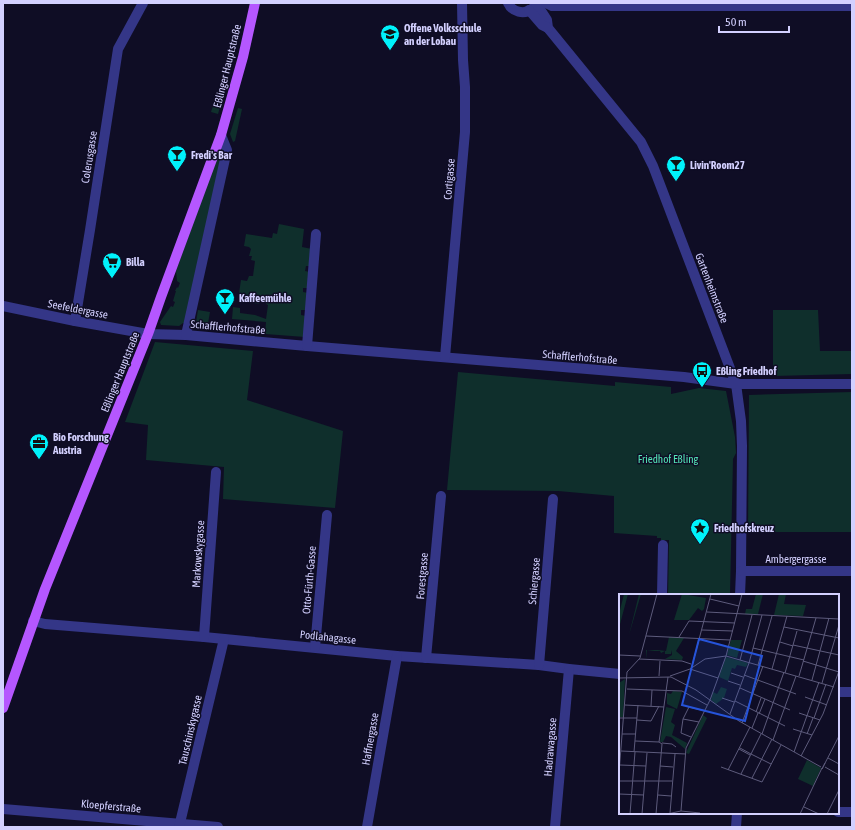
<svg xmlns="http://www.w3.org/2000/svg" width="855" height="830" font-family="'Asap Condensed',sans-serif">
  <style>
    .green { fill: #0f2f2c }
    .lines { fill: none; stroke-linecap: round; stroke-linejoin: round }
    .minor { stroke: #343687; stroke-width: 10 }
    .primary { stroke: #b557ff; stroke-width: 10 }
    .labels { text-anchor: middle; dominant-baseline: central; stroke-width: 3; stroke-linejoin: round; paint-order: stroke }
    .poi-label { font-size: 11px; font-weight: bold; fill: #d3d0ff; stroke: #0f0d25; text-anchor: start }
    .street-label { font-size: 11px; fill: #d3d0ff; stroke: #0f0d25 }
    .park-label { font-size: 11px; fill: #54e8b9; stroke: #0f0d25 }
    .inset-road { fill: none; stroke: #5d5b7c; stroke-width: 1 }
    .view { fill: #2654da; fill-opacity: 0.15; stroke: #2654da; stroke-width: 2 }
    .inset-edge { fill: none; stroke: #d3d0ff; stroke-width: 2 }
  </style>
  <rect width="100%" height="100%" fill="#0f0d25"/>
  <g class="green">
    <path d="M220,84l6,2 -8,28 -7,-2z"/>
    <path d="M238,108l4,1 -7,32 -2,1 -3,-8z"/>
    <path d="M222,148h1l-38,175h-2l-4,3 -18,-1 -1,-3 11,-16 2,1 2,-5 -2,-1 3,-10h-1l2,-4 1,1 2,-5 -3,-2 -1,-10 44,-122z"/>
    <path d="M279,224l25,5 -2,18 10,2 -1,17h-5l-1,5 5,1 -1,16h-6v4l5,1 -1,17h-6v5l5,1 -1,21 -40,-3 1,-12 -34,-3 1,-12 7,1v5l15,2 11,4 2,-14 -2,-1v-6l-6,-1 -1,7 -21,-4 3,-20 6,1 2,-5h4l2,-15 -4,-1 1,-4h-3l2,-7 -2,-2 -5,-1 2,-12 26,4 1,-5 4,1z"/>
    <path d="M198,310l12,2 -3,17 -12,-1z"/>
    <path d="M773,310h45l2,41h32v23l-79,2z"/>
    <path d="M155,342l98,9 -6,49 96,31 -8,77 -112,-9 1,-32 -78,-7 2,-35 -23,-3z"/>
    <path d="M458,372l157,14v-4l56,5v7l28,-6 27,3 9,46 1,16 -3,6 -3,136h-62l1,-55h-8v-2h-4v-2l-43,-3v-37l-56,-5 -111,-1z"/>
    <path d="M852,392v140h-104l1,-137z"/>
  </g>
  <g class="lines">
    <g class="minor">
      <path d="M508,3c4,9 16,12 24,6 1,-1 4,-5 4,-6"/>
      <path d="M536,3l11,17 1,8 93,114 12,24 83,218 5,37 1,25 -1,125 -1,24"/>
      <path d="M546,3l6,3h300"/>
      <path d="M529,10l13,15 6,3"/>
      <path d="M3,306l72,15 73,13 38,1 121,11 377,31 52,7h116"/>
      <path d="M75,321l15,-91 28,-181 25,-46"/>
      <path d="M186,335l41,-185 -6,-15"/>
      <path d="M307,346l9,-112"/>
      <path d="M445,357l20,-225v-45l-2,-27 -1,-57"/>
      <path d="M741,571h111"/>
      <path d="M662,595l1,-50"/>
      <path d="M33,621l12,3 159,13 193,19 142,9 30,4 51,5"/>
      <path d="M204,637l12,-165"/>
      <path d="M315,647l12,-132"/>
      <path d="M426,658l15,-162"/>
      <path d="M539,665l14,-166"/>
      <path d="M838,692h14"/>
      <path d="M3,809l215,18"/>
      <path d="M838,812h14"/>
      <path d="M179,827l45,-188"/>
      <path d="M367,827l30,-171"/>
      <path d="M555,827l14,-158"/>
      <path d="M736,827l1,-14"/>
    </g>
    <path class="primary" d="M3,708l42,-119 103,-255 13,-37 60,-162 22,-78 12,-54"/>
  </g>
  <defs>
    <g id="school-pin" transform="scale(1)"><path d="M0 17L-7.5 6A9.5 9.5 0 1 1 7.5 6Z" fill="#00f2fb" stroke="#0f0d25"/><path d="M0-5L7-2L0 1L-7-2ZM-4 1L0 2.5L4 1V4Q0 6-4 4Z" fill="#111"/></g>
    <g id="bar-pin" transform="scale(1)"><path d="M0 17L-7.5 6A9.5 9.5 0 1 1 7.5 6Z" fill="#00f2fb" stroke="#0f0d25"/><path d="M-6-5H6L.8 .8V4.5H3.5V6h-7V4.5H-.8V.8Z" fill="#111"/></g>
    <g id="supermarket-pin" transform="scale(1)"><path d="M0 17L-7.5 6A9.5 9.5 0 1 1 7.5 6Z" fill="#00f2fb" stroke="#0f0d25"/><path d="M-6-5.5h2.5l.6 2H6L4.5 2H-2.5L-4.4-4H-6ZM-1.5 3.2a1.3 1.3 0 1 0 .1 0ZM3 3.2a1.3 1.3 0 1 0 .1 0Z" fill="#111"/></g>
    <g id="bus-pin" transform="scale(1)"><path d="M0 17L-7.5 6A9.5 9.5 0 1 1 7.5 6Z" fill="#00f2fb" stroke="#0f0d25"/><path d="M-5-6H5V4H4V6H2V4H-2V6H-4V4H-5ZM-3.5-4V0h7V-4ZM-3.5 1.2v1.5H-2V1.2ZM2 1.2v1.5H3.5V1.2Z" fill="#111"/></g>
    <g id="office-pin" transform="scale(1)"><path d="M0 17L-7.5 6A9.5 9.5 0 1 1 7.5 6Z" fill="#00f2fb" stroke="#0f0d25"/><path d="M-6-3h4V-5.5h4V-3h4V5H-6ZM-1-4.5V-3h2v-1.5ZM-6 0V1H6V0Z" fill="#111"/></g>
    <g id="sight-pin" transform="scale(1)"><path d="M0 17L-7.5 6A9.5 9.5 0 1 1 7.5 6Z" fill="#00f2fb" stroke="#0f0d25"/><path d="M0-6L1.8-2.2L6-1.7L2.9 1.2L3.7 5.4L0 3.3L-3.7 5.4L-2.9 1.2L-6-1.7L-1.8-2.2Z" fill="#111"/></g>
  </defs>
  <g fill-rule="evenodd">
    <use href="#school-pin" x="390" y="34"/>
    <use href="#bar-pin" x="177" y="155"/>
    <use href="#bar-pin" x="676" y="165"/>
    <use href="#supermarket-pin" x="112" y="262"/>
    <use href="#bar-pin" x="225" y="298"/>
    <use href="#bus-pin" x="702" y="371"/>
    <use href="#office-pin" x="39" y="443"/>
    <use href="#sight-pin" x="700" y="528"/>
  </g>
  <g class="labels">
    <g class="poi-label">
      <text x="404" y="28">Offene Volksschule<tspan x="404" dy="13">an der Lobau</tspan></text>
      <text x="191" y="155">Fredi's Bar</text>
      <text x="690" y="165">Livin'Room27</text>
      <text x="126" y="262">Billa</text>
      <text x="239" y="298">Kaffeemühle</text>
      <text x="716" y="371">Eßling Friedhof</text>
      <text x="53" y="437">Bio Forschung<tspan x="53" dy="13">Austria</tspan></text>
      <text x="714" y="528">Friedhofskreuz</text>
    </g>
    <g class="street-label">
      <text transform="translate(227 66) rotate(-76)">Eßlinger Hauptstraße</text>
      <text transform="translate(89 157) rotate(-81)">Colerusgasse</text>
      <text transform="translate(449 179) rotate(-85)">Cortigasse</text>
      <text transform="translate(712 288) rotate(69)">Gartenheimstraße</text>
      <text transform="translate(78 309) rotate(11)">Seefeldergasse</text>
      <text transform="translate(228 327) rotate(5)">Schafflerhofstraße</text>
      <text transform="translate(580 357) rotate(5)">Schafflerhofstraße</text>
      <text transform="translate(120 372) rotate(-68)">Eßlinger Hauptstraße</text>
      <text transform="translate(198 554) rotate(-86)">Markowskygasse</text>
      <text x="796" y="559">Ambergergasse</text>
      <text transform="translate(422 576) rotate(-85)">Forestgasse</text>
      <text transform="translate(309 580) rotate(-85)">Otto-Fürth-Gasse</text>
      <text transform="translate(534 581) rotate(-85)">Schiergasse</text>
      <text transform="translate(328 637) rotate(6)">Podlahagasse</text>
      <text transform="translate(190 730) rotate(-77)">Tauschinskygasse</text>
      <text transform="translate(370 739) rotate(-80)">Haffnergasse</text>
      <text transform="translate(550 747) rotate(-85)">Hadrawagasse</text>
      <text transform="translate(111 806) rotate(5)">Kloepferstraße</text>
    </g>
    <g class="park-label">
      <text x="668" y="459">Friedhof Eßling</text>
    </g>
  </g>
  <g transform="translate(619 594)">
    <rect width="220" height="220" fill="#0f0d25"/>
    <path d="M5,0h4l-9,34v-14zM20,0h2l-12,41zM63,0l24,4 -2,11 -2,2 -4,-3 -9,12h-15zM137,0h7l-5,20h-13l1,-5h6zM160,0h7l-2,10 22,1 -3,11 -29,-1zM50,43l15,1 -8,13 7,6 -1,3 -17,-1 7,-4v-5l-1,4h-6v-3l-4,2 -1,-2h-6l-7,-1 -1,9v-9h12l8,1zM112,46h11l-5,18 -10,-3zM107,63l22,6 -2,4 -9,-2 -2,4 -3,-1 -4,13 -9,-4zM6,85l-2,38h-4v-34zM102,93l6,2 -3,9 -8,6 -5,-4 2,-8 4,2zM54,97l9,1 -5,17 -10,-5v-11l4,1zM47,113l9,2 -4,13 4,3 -3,10 15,8 -2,6 -14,-12 -5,-1 -3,6h-3zM84,121l4,3 -18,36 -3,-1zM188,166l14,8 -8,18 -15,-7z" fill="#0f2f2c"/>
    <path class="inset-road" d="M91,5l29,7M88,18l132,7M165,33l55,11M83,36l31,1M27,42l84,4M60,43l10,-16 46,2M161,48l13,4M174,51l46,10M134,54l51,12M0,61l21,1M20,65l43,2 9,3M121,66l12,-45M184,67l36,11M130,69l13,-48M139,71l14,-49M73,72l19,-72M71,75l28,9M153,75l15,-53M112,79l12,4M166,79l12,-42M125,81l52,19M40,82l1,-15M51,82l20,-7 15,-10 21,-3 108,31M180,82l17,-58M0,84l52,-1 25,13 43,31 82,46M193,86l17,-62M109,87l12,4M203,89l17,-58M121,94l50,22M8,95l55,2 25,14M186,103l22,8M103,104l12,4M116,107l50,25M6,111l39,2M32,112l1,-16M137,118l5,-14M180,119l21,7M111,120l19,-51M140,120l6,-15M0,124h18M195,124l12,-34M64,125l-2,14 10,4M18,126l14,1 8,-15M80,128l-16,-3 6,-12 16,4M123,129l21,-57M133,134l6,-15M174,135l19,6M3,140h14M143,140l22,-62M188,140l6,-16M154,146l23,-64M16,147l24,1M43,149l10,1 4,3M121,154l11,6M120,155l11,6M2,157l65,3M15,158l4,-47M175,158l25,-70M132,160l20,10M182,162l22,-42 16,-43M209,164l11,6M206,169l-3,6 17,-33M1,171l26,1M41,172l13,1M102,173l41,15 19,-37M206,173l14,8M109,176l22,-43M0,179l8,-101 13,-14 17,-64M122,180l20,-40M133,184l20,-39M0,187h53M0,200l25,1M39,201l13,1M185,213l15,7M62,217l5,-63 24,-48 16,-44 16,-62M51,219l5,-59M11,220l5,-62M23,220l5,-61M37,220l6,-70 -3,-2 9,-65M48,220l14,-3 19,2M181,220l22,-46M208,220l12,-24"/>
    <path class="view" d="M80,45l63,17 -17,65 -63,-16z"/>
    <rect width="220" height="220" class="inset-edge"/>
  </g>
  <rect width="855" height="830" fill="none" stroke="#d3d0ff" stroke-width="8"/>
  <path d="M719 26v6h70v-6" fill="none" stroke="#d3d0ff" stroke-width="2"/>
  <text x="725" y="26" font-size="12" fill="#d3d0ff" stroke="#0f0d25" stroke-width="3" paint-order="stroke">50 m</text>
</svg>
